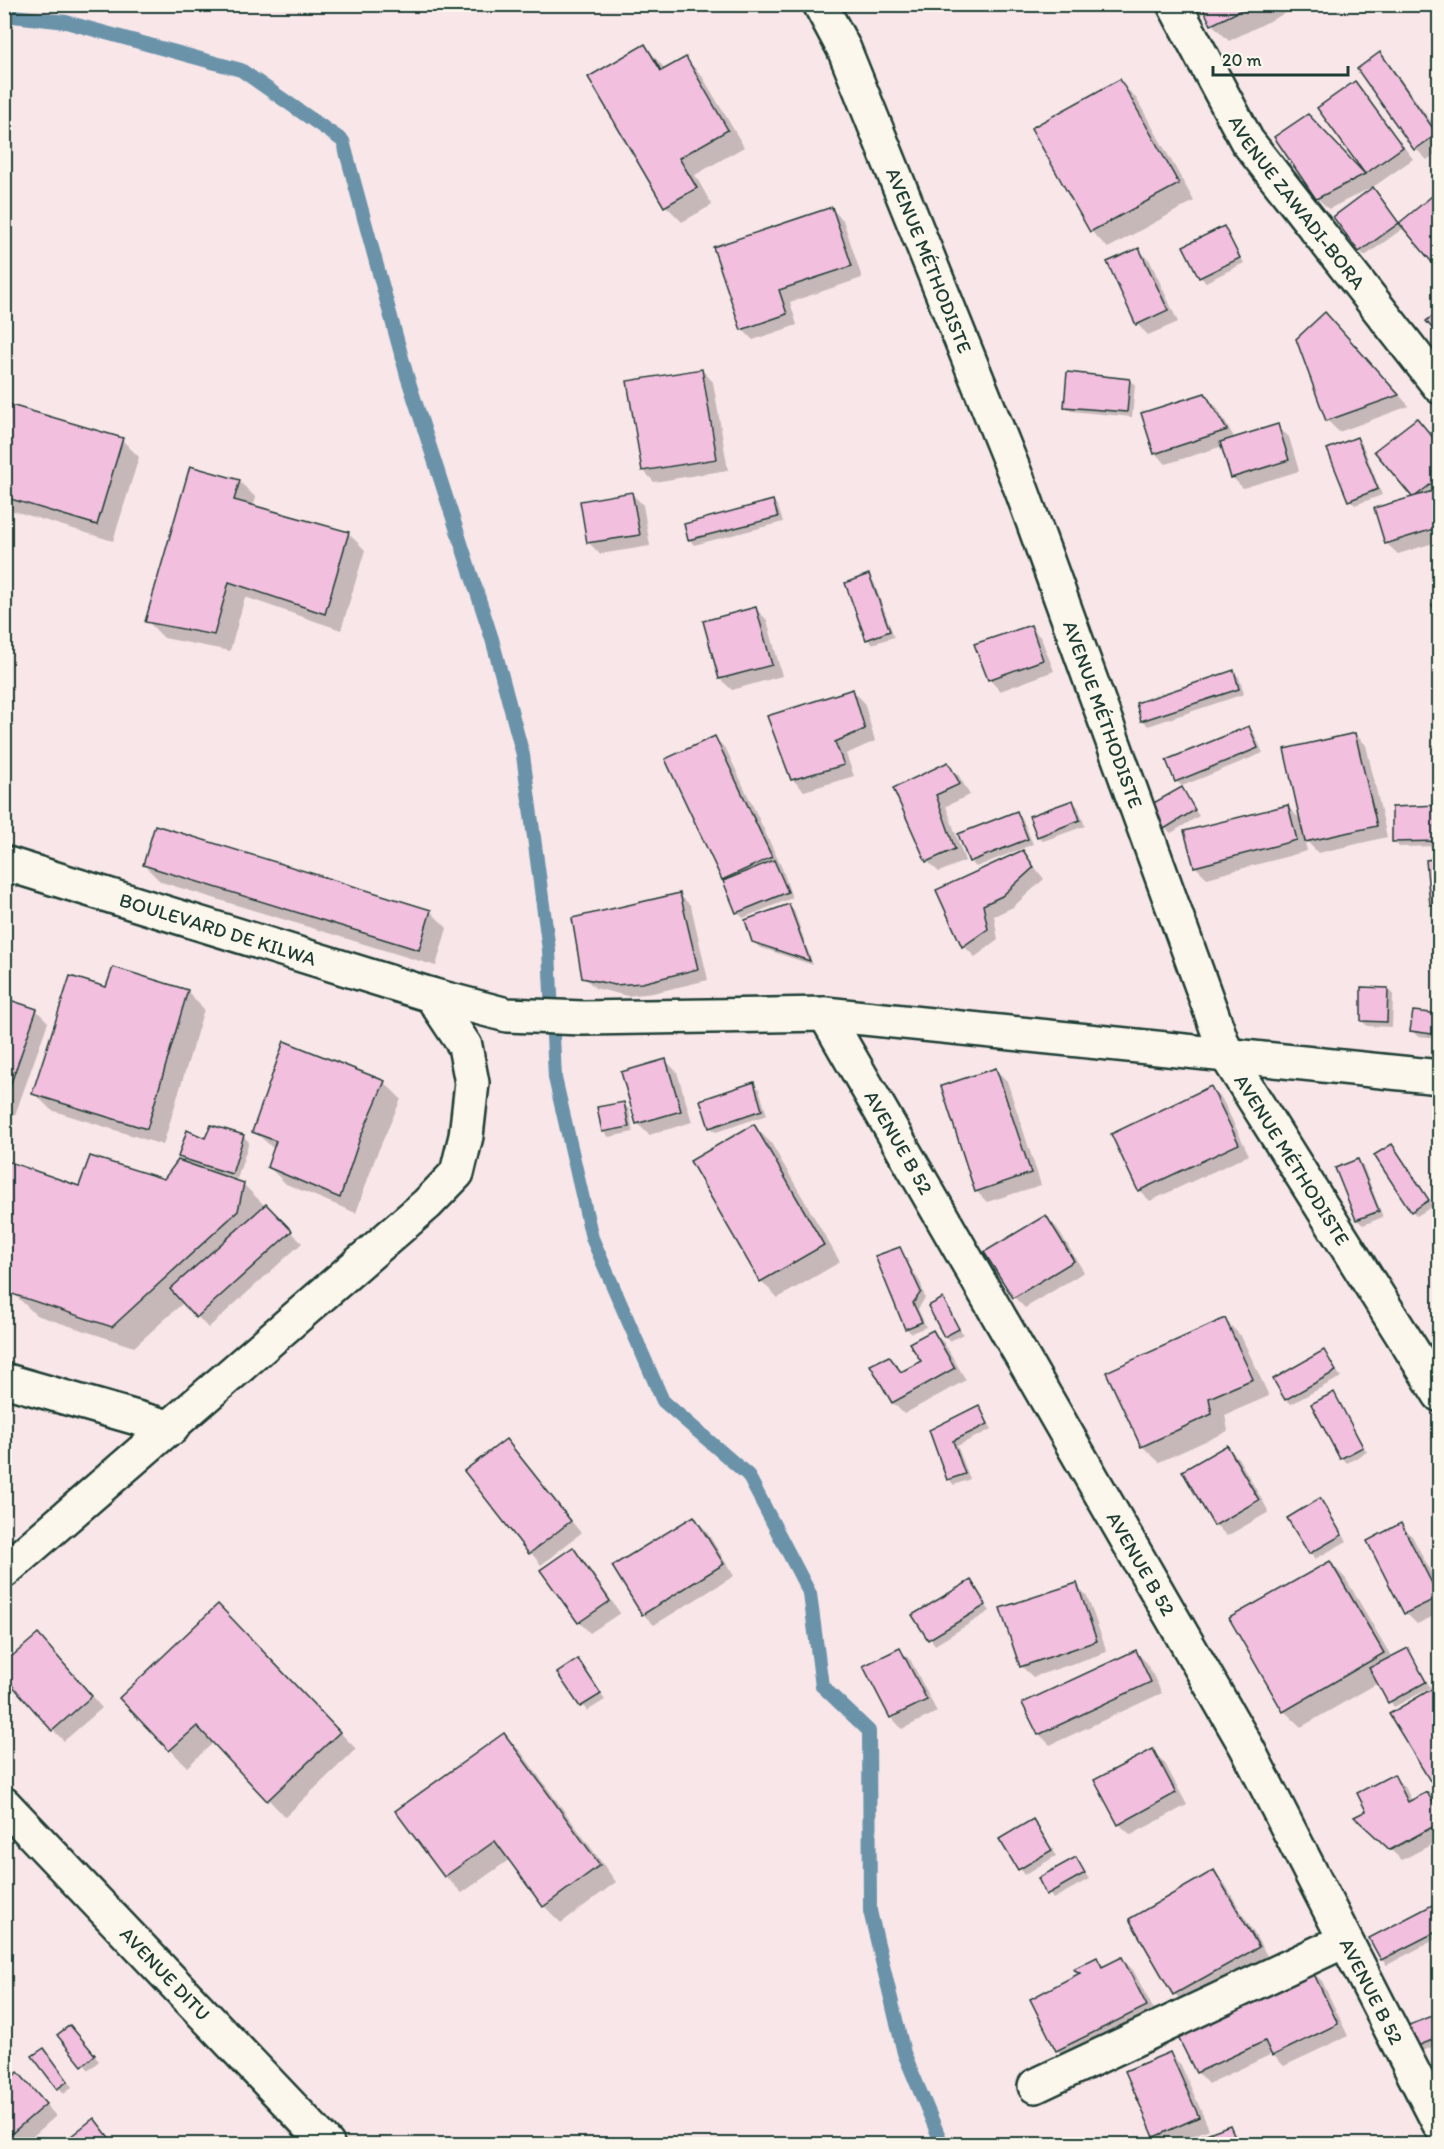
<svg xmlns="http://www.w3.org/2000/svg" width="1444" height="2149" font-family="Itim,sans-serif">
  <style>
    .shadow { fill: #0003 }
    .lines { fill: none; stroke-linecap: round; stroke-linejoin: round }
    .stream { stroke: #6b93aa; stroke-width: 14 }
    .building { fill: #f2bfde; stroke: #1f3d34; stroke-width: 1.5 }
    .minor-casing { stroke: #1f3d34; stroke-width: 38 }
    .minor { stroke: #fbf7ec; stroke-width: 33 }
    .labels { text-anchor: middle; dominant-baseline: central; stroke-width: 4.5; stroke-linejoin: round; paint-order: stroke }
    .street-label { font-size: 20px; fill: #1f3d34; stroke: #fbf7ec }
  </style>
  <rect width="100%" height="100%" fill="#f8e6e8"/>
  <filter id="ink" filterUnits="userSpaceOnUse"><feTurbulence type="fractalNoise" baseFrequency=".0167" numOctaves="2"/><feDisplacementMap in="SourceGraphic" scale="12" xChannelSelector="R" yChannelSelector="G"/><feConvolveMatrix kernelMatrix="1 2 1 2 8 2 1 2 1" color-interpolation-filters="sRGB"/></filter>
  <g filter="url(#ink)">
    <g class="shadow">
      <path d="M1203,4h101l-75,37 -17,-17z"/>
      <path d="M645,46l21,24 20,-11 16,17 42,71 -49,28 17,30 -30,17 -16,-16z"/>
      <path d="M1380,54l11,12 49,68v17l-13,9 -11,-11z"/>
      <path d="M1119,81l17,17 58,103 -86,47 -17,-17z"/>
      <path d="M1355,83l58,76 -37,26 -47,24 -12,-11 47,-25z"/>
      <path d="M1373,189l27,35 36,-30 -31,33 -40,29 -5,-5z"/>
      <path d="M832,209l11,11 19,58 -72,24 7,23 -44,15 -11,-11z"/>
      <path d="M1224,227l20,36 -38,19 -6,-5z"/>
      <path d="M1138,249l12,12 28,61 -30,13 -11,-11z"/>
      <path d="M1337,326l72,80 -70,26 -11,-11 -30,-82z"/>
      <path d="M702,370l11,12 15,88 -74,12 -11,-12z"/>
      <path d="M1130,380l5,5 -3,32 -61,-6 -6,-5z"/>
      <path d="M1204,395l12,11 19,33 42,-13 12,11 10,34 -56,17 -11,-11 -9,-31 -57,18 -11,-11z"/>
      <path d="M4,405l118,35 17,17 -26,84 -109,-33z"/>
      <path d="M1417,420l23,25v96l-42,13 -12,-11 29,-44z"/>
      <path d="M1356,439l6,5 20,51 -27,10 -5,-5z"/>
      <path d="M239,481l17,17 -3,9 95,26 17,17 -24,80 -96,-33 -15,54 -66,-13 -17,-17z"/>
      <path d="M632,494l11,11 7,41 -50,8 -11,-11z"/>
      <path d="M773,502l5,5 5,15 -89,23 -5,-6z"/>
      <path d="M869,576l5,6 20,55 -22,7 -5,-5z"/>
      <path d="M756,609l11,11 15,56 -50,14 -12,-11z"/>
      <path d="M1030,626l11,12 13,33 -54,20 -11,-12z"/>
      <path d="M1233,672l6,5 5,17 -96,32 -5,-6 -5,-17z"/>
      <path d="M853,691l11,11 11,39 -29,13 8,22 -50,15 -12,-12z"/>
      <path d="M1249,727l5,6 9,20 -81,33 -6,-5z"/>
      <path d="M1355,734l11,11 21,92 -69,16 -14,-15 3,13 -100,27 -12,-12 92,-60 15,15z"/>
      <path d="M715,738l11,11 56,119 10,30 -49,20 -5,-6 -15,-33z"/>
      <path d="M947,764l12,12 11,19 -24,11 19,55 -26,11 -12,-11 -32,-72z"/>
      <path d="M1181,789l18,27 -28,17 -6,-5z"/>
      <path d="M1073,802l5,5 7,19 -42,15 -5,-5z"/>
      <path d="M1440,807v39l-41,1 -5,-6z"/>
      <path d="M1017,813l5,5 11,26 -57,23 -6,-6z"/>
      <path d="M1023,852l21,27 -31,28 -19,9 4,24 -23,17 -11,-11 -26,-55z"/>
      <path d="M1440,860v52l-9,-8z"/>
      <path d="M144,865l286,46 17,17 -11,38 -275,-84z"/>
      <path d="M679,894l12,12 17,74 -55,13 -26,3 -32,-8 -11,-11z"/>
      <path d="M789,906l5,5 19,54 -54,-18 -6,-6z"/>
      <path d="M114,969l74,23 16,17 -41,136 -112,-35 -17,-17 73,-104z"/>
      <path d="M1388,989l5,6 -1,32 -25,-1 -5,-5z"/>
      <path d="M4,999l32,11 12,12 -33,93 -11,-3z"/>
      <path d="M1440,1015v23l-23,-2 -5,-6z"/>
      <path d="M666,1061l11,11 15,50 -43,13 -12,-12z"/>
      <path d="M996,1070l11,11 34,104 -54,17 -11,-11z"/>
      <path d="M384,1082l17,17 -25,57 -20,57 -70,-29 -17,-17 6,-17 -21,-19z"/>
      <path d="M753,1084l6,5 8,26 -51,17 -6,-5z"/>
      <path d="M1211,1088l11,11 27,56 -99,46 -11,-11z"/>
      <path d="M623,1104l6,5 4,23 -24,5 -6,-5z"/>
      <path d="M754,1126l17,17 69,119 -62,36 -17,-17z"/>
      <path d="M212,1127l32,10 5,5 -12,37 -8,-3 -1,3 15,5 59,59 -94,85 -24,-26 -50,45 -98,-32 -23,-22 67,-105 84,-7 23,-17 -7,-7 26,-17z"/>
      <path d="M1392,1146l41,60 -16,10 -5,-5z"/>
      <path d="M1358,1160l5,6 20,51 -20,8 -6,-5 -20,-51z"/>
      <path d="M1046,1217l11,11 27,44 -59,36 -11,-11z"/>
      <path d="M900,1249l21,35 4,14 -7,11 8,18 -15,6 -5,-5z"/>
      <path d="M943,1300l20,34 -13,7 -5,-5z"/>
      <path d="M1224,1319l17,17 28,60 -44,19 3,16 -69,31 -17,-16z"/>
      <path d="M933,1332l11,11 22,37 -62,34 -11,-11 -4,-45 14,14 20,-10z"/>
      <path d="M1324,1352l17,25 -50,27 -5,-5z"/>
      <path d="M1334,1394l33,58 -20,11 -5,-5z"/>
      <path d="M979,1407l13,22 -35,17 13,33 -16,6 -5,-6 -18,-48z"/>
      <path d="M506,1441l75,92 -40,32 -75,-93z"/>
      <path d="M1226,1447l12,11 31,54 -42,24 -11,-11z"/>
      <path d="M1320,1500l27,41 -32,18 -26,-41z"/>
      <path d="M693,1518l12,11 29,47 -80,49 -11,-11z"/>
      <path d="M1401,1525l11,11 28,54v23l-23,11 -11,-11z"/>
      <path d="M573,1549l11,12 36,52 -30,20 -11,-11z"/>
      <path d="M1330,1562l16,17 46,79 16,-8 24,40 -2,-2 -36,19 -16,-24 -77,44 -17,-16z"/>
      <path d="M970,1582l20,29 -55,34 -21,-30z"/>
      <path d="M1076,1584l11,12 20,56 -74,25 -12,-11z"/>
      <path d="M235,1623l121,126 -71,68 -71,-75 -27,25 -66,-69z"/>
      <path d="M49,1647l53,61 -38,33 -11,-11z"/>
      <path d="M900,1650l11,11 26,51 -35,17 -11,-12z"/>
      <path d="M1136,1652l11,11 15,30 -112,52 -11,-11z"/>
      <path d="M577,1661l28,39 -18,11 -28,-38z"/>
      <path d="M504,1735l17,17 95,130 -55,41 -17,-17 -34,-47 -48,34 -17,-17 -47,-64z"/>
      <path d="M1152,1751l12,11 23,43 -56,30 -12,-11z"/>
      <path d="M1393,1776l12,11 7,14 15,-7 13,13v33l-38,20 -35,-31 1,-17z"/>
      <path d="M1033,1821l23,35 -32,19 -23,-36z"/>
      <path d="M1076,1859l13,20 -36,20 -13,-20z"/>
      <path d="M1214,1872l11,12 44,75 -83,47 -11,-12 -44,-75z"/>
      <path d="M1440,1903v34l-53,28 -5,-5z"/>
      <path d="M1097,1959l8,8 17,-8 11,11 25,48 -89,43 -12,-11 23,-76 -5,-5z"/>
      <path d="M1310,1970l12,11 26,55 -64,30 -12,-12 -64,30 -11,-12z"/>
      <path d="M1439,2015l1,29 -23,9 -6,-5z"/>
      <path d="M75,2032l24,29 -10,9 -30,-35z"/>
      <path d="M1170,2054l11,11 28,64 -36,15h-10l-8,-8z"/>
      <path d="M49,2055l23,32 -8,7 -30,-37z"/>
      <path d="M29,2085l27,31 -32,28h-20v-58z"/>
      <path d="M94,2120l22,24h-52z"/>
      <path d="M1230,2127l13,17h-59z"/>
    </g>
    <g class="lines">
      <path class="stream" d="M4,15l62,7 175,48 102,71 64,235 85,263 31,116 26,195 6,128 37,160 71,163 85,74 62,119 12,92 47,45 1,180 34,142 38,91"/>
    </g>
    <g class="building">
      <path d="M1201,4h53l-43,21z"/>
      <path d="M645,44l16,27 25,-14 42,73 -49,28 18,30 -33,19 -76,-130z"/>
      <path d="M1380,52l57,82 -23,16 -57,-81z"/>
      <path d="M1120,79l59,105 -89,48 -59,-104z"/>
      <path d="M1355,81l48,66 -38,27 -48,-66z"/>
      <path d="M1308,114l57,60 -49,25 -42,-62z"/>
      <path d="M1373,187l26,36 -40,29 -26,-35z"/>
      <path d="M1437,192l3,3v77l-41,-49z"/>
      <path d="M832,207l20,59 -73,24 8,24 -46,16 -28,-83z"/>
      <path d="M1224,226l16,32 -41,20 -16,-32z"/>
      <path d="M1139,248l29,62 -32,15 -29,-63z"/>
      <path d="M1440,310v27l-14,-16z"/>
      <path d="M1325,312l74,83 -73,26 -30,-82z"/>
      <path d="M702,369l15,90 -75,12 -15,-90z"/>
      <path d="M1067,372l63,7 -3,33 -63,-5z"/>
      <path d="M1205,393l22,37 -73,24 -13,-41z"/>
      <path d="M4,403l119,35 -26,87 -93,-28z"/>
      <path d="M1417,418l23,28v31l-27,21 -39,-47z"/>
      <path d="M1278,424l11,36 -58,18 -11,-36z"/>
      <path d="M1357,437l21,52 -30,12 -21,-52z"/>
      <path d="M190,466l50,14 -6,20 115,32 -24,82 -96,-32 -15,53 -69,-13z"/>
      <path d="M1440,489v38l-55,17 -11,-36z"/>
      <path d="M632,492l8,43 -53,8 -7,-42z"/>
      <path d="M773,500l5,17 -90,23 -4,-16z"/>
      <path d="M869,574l21,57 -24,9 -21,-57z"/>
      <path d="M1440,602v17l-8,-14z"/>
      <path d="M756,607l16,58 -53,14 -16,-58z"/>
      <path d="M1031,625l12,35 -55,20 -14,-36z"/>
      <path d="M1234,670l5,19 -98,32 -5,-18z"/>
      <path d="M853,689l12,40 -30,13 9,23 -53,15 -24,-64z"/>
      <path d="M1249,726l9,22 -83,34 -9,-22z"/>
      <path d="M1355,733l22,93 -72,16 -21,-93z"/>
      <path d="M715,736l57,121 -50,23 -57,-121z"/>
      <path d="M948,762l12,22 -24,11 19,54 -29,13 -33,-74z"/>
      <path d="M1182,787l13,23 -31,19 -14,-24z"/>
      <path d="M1073,800l7,20 -43,17 -8,-21z"/>
      <path d="M1288,805l9,35 -103,27 -10,-36z"/>
      <path d="M1440,805v36l-48,1v-35z"/>
      <path d="M1017,811l11,28 -59,23 -11,-28z"/>
      <path d="M155,825l276,85 -12,40 -276,-85z"/>
      <path d="M1023,850l11,17 -32,29 -19,9 5,24 -26,18 -26,-57z"/>
      <path d="M1440,858v46l-10,1 -4,-45z"/>
      <path d="M774,860l14,32 -52,21 -13,-32z"/>
      <path d="M680,893l18,76 -56,14 -27,2 -33,-7 -10,-60z"/>
      <path d="M789,904l21,57 -58,-19 -7,-22z"/>
      <path d="M113,967l75,23 -41,139 -115,-35 38,-118 36,11z"/>
      <path d="M1361,987l27,1 -1,34 -26,-1z"/>
      <path d="M4,998l33,11 -33,94z"/>
      <path d="M1413,1011l27,3v21l-30,-4z"/>
      <path d="M284,1041l101,40 -25,57 -20,60 -73,-31 9,-26 -24,-9z"/>
      <path d="M666,1059l15,52 -45,13 -15,-52z"/>
      <path d="M996,1068l35,105 -56,19 -34,-106z"/>
      <path d="M754,1082l8,28 -53,18 -9,-28z"/>
      <path d="M1211,1086l28,58 -101,47 -27,-57z"/>
      <path d="M624,1102l5,25 -27,5 -5,-25z"/>
      <path d="M754,1124l70,121 -64,37 -70,-121z"/>
      <path d="M211,1125l33,10 -12,39 -54,-17 9,-27 18,8z"/>
      <path d="M1392,1144l37,56 -18,12 -37,-57z"/>
      <path d="M90,1156l74,23 14,-19 66,23 -6,28 -126,116 -100,-33 -8,-16v-118l75,26z"/>
      <path d="M1358,1159l21,52 -23,9 -21,-52z"/>
      <path d="M266,1204l26,27 -96,87 -26,-29z"/>
      <path d="M1046,1215l28,46 -61,37 -29,-46z"/>
      <path d="M900,1247l21,45 -8,11 9,19 -17,7 -30,-73z"/>
      <path d="M943,1298l16,31 -15,8 -16,-31z"/>
      <path d="M1225,1318l28,61 -44,19 3,16 -71,33 -35,-75z"/>
      <path d="M933,1330l22,38 -63,35 -22,-38 19,-9 12,16 20,-11 -12,-18z"/>
      <path d="M1324,1350l12,21 -51,29 -12,-21z"/>
      <path d="M1334,1392l29,55 -23,12 -29,-55z"/>
      <path d="M979,1405l9,19 -35,17 12,33 -18,6 -18,-50z"/>
      <path d="M506,1439l65,82 -42,33 -65,-83z"/>
      <path d="M1227,1445l32,55 -45,26 -32,-55z"/>
      <path d="M1320,1498l22,37 -33,19 -22,-36z"/>
      <path d="M694,1516l30,48 -82,51 -30,-49z"/>
      <path d="M1401,1523l38,74 -35,17 -37,-73z"/>
      <path d="M573,1547l37,54 -32,22 -38,-53z"/>
      <path d="M1330,1561l54,92 -101,59 -54,-94z"/>
      <path d="M971,1580l15,25 -58,35 -16,-25z"/>
      <path d="M1077,1583l20,58 -77,26 -20,-59z"/>
      <path d="M218,1604l122,128 -73,69 -70,-75 -28,25 -50,-53z"/>
      <path d="M38,1634l54,62 -40,35 -48,-55v-13z"/>
      <path d="M900,1648l27,52 -37,18 -27,-52z"/>
      <path d="M1408,1648l18,34 -38,21 -19,-35z"/>
      <path d="M1136,1650l15,32 -113,53 -16,-32z"/>
      <path d="M578,1659l23,35 -21,13 -23,-34z"/>
      <path d="M1440,1684v113l-51,-83z"/>
      <path d="M504,1733l96,132 -57,42 -48,-66 -51,36 -49,-66z"/>
      <path d="M1153,1749l23,44 -58,32 -24,-45z"/>
      <path d="M1394,1774l14,28 19,-10 13,23v8l-50,27 -36,-33 12,-6 -9,-18z"/>
      <path d="M1033,1819l19,31 -34,20 -19,-31z"/>
      <path d="M1076,1857l9,16 -39,22 -8,-17z"/>
      <path d="M1214,1870l45,77 -86,48 -44,-76z"/>
      <path d="M1440,1901v29l-59,30 -12,-22z"/>
      <path d="M1097,1957l5,10 20,-10 25,49 -91,45 -26,-52 50,-26 -7,-4z"/>
      <path d="M1311,1968l27,56 -66,32 -7,-15 -69,32 -20,-40z"/>
      <path d="M1440,2013v24l-30,12 -8,-21z"/>
      <path d="M70,2025l25,30 -13,11 -25,-31z"/>
      <path d="M44,2048l24,33 -11,8 -25,-33z"/>
      <path d="M1170,2052l29,65 -45,20 -29,-66z"/>
      <path d="M18,2072l28,32 -42,36v-56z"/>
      <path d="M94,2118l20,26h-53z"/>
      <path d="M1230,2125l8,19h-58z"/>
    </g>
    <g class="lines">
      <g class="minor-casing">
        <g id="minor">
          <path id="s1" d="M820,4l24,45 178,442 205,565 213,339"/>
          <path id="s2" d="M1174,4l73,137 193,246"/>
          <path id="s3" d="M4,863l427,132 76,20 76,3 242,-4 615,63"/>
          <path id="s4" d="M825,1014l421,732 194,379"/>
          <path d="M4,1380l168,48"/>
          <path d="M4,1571l423,-367 30,-31 9,-37 6,-53 -7,-37 -34,-51"/>
          <path id="s5" d="M4,1804l323,340"/>
          <path d="M1035,2086l309,-145"/>
        </g>
      </g>
      <use href="#minor" class="minor"/>
    </g>
  </g>
  <g class="labels">
    <g class="street-label">
      <text stroke="none"><textPath href="#s2" startOffset="234">AVENUE ZAWADI-BORA</textPath></text>
      <text stroke="none"><textPath href="#s1" startOffset="279">AVENUE MÉTHODISTE</textPath></text>
      <text stroke="none"><textPath href="#s1" startOffset="765">AVENUE MÉTHODISTE</textPath></text>
      <text stroke="none"><textPath href="#s3" startOffset="224">BOULEVARD DE KILWA</textPath></text>
      <text stroke="none"><textPath href="#s4" startOffset="148">AVENUE B 52</textPath></text>
      <text stroke="none"><textPath href="#s1" startOffset="1251">AVENUE MÉTHODISTE</textPath></text>
      <text stroke="none"><textPath href="#s4" startOffset="634">AVENUE B 52</textPath></text>
      <text stroke="none"><textPath href="#s5" startOffset="234">AVENUE DITU</textPath></text>
      <text stroke="none"><textPath href="#s4" startOffset="1120">AVENUE B 52</textPath></text>
    </g>
  </g>
  <rect width="1444" height="2149" fill="none" stroke="#fbf7ec" stroke-width="24"/>
  <rect x="12" y="12" width="1420" height="2125" fill="none" stroke="#1f3d34" stroke-width="2" filter="url(#ink)"/>
  <path d="M1213 66v9h135v-9" fill="none" stroke="#1f3d34" stroke-width="3"/>
  <text x="1222" y="66" font-size="18" fill="#1f3d34" stroke="#fbf7ec" stroke-width="4.5" paint-order="stroke">20 m</text>
</svg>
